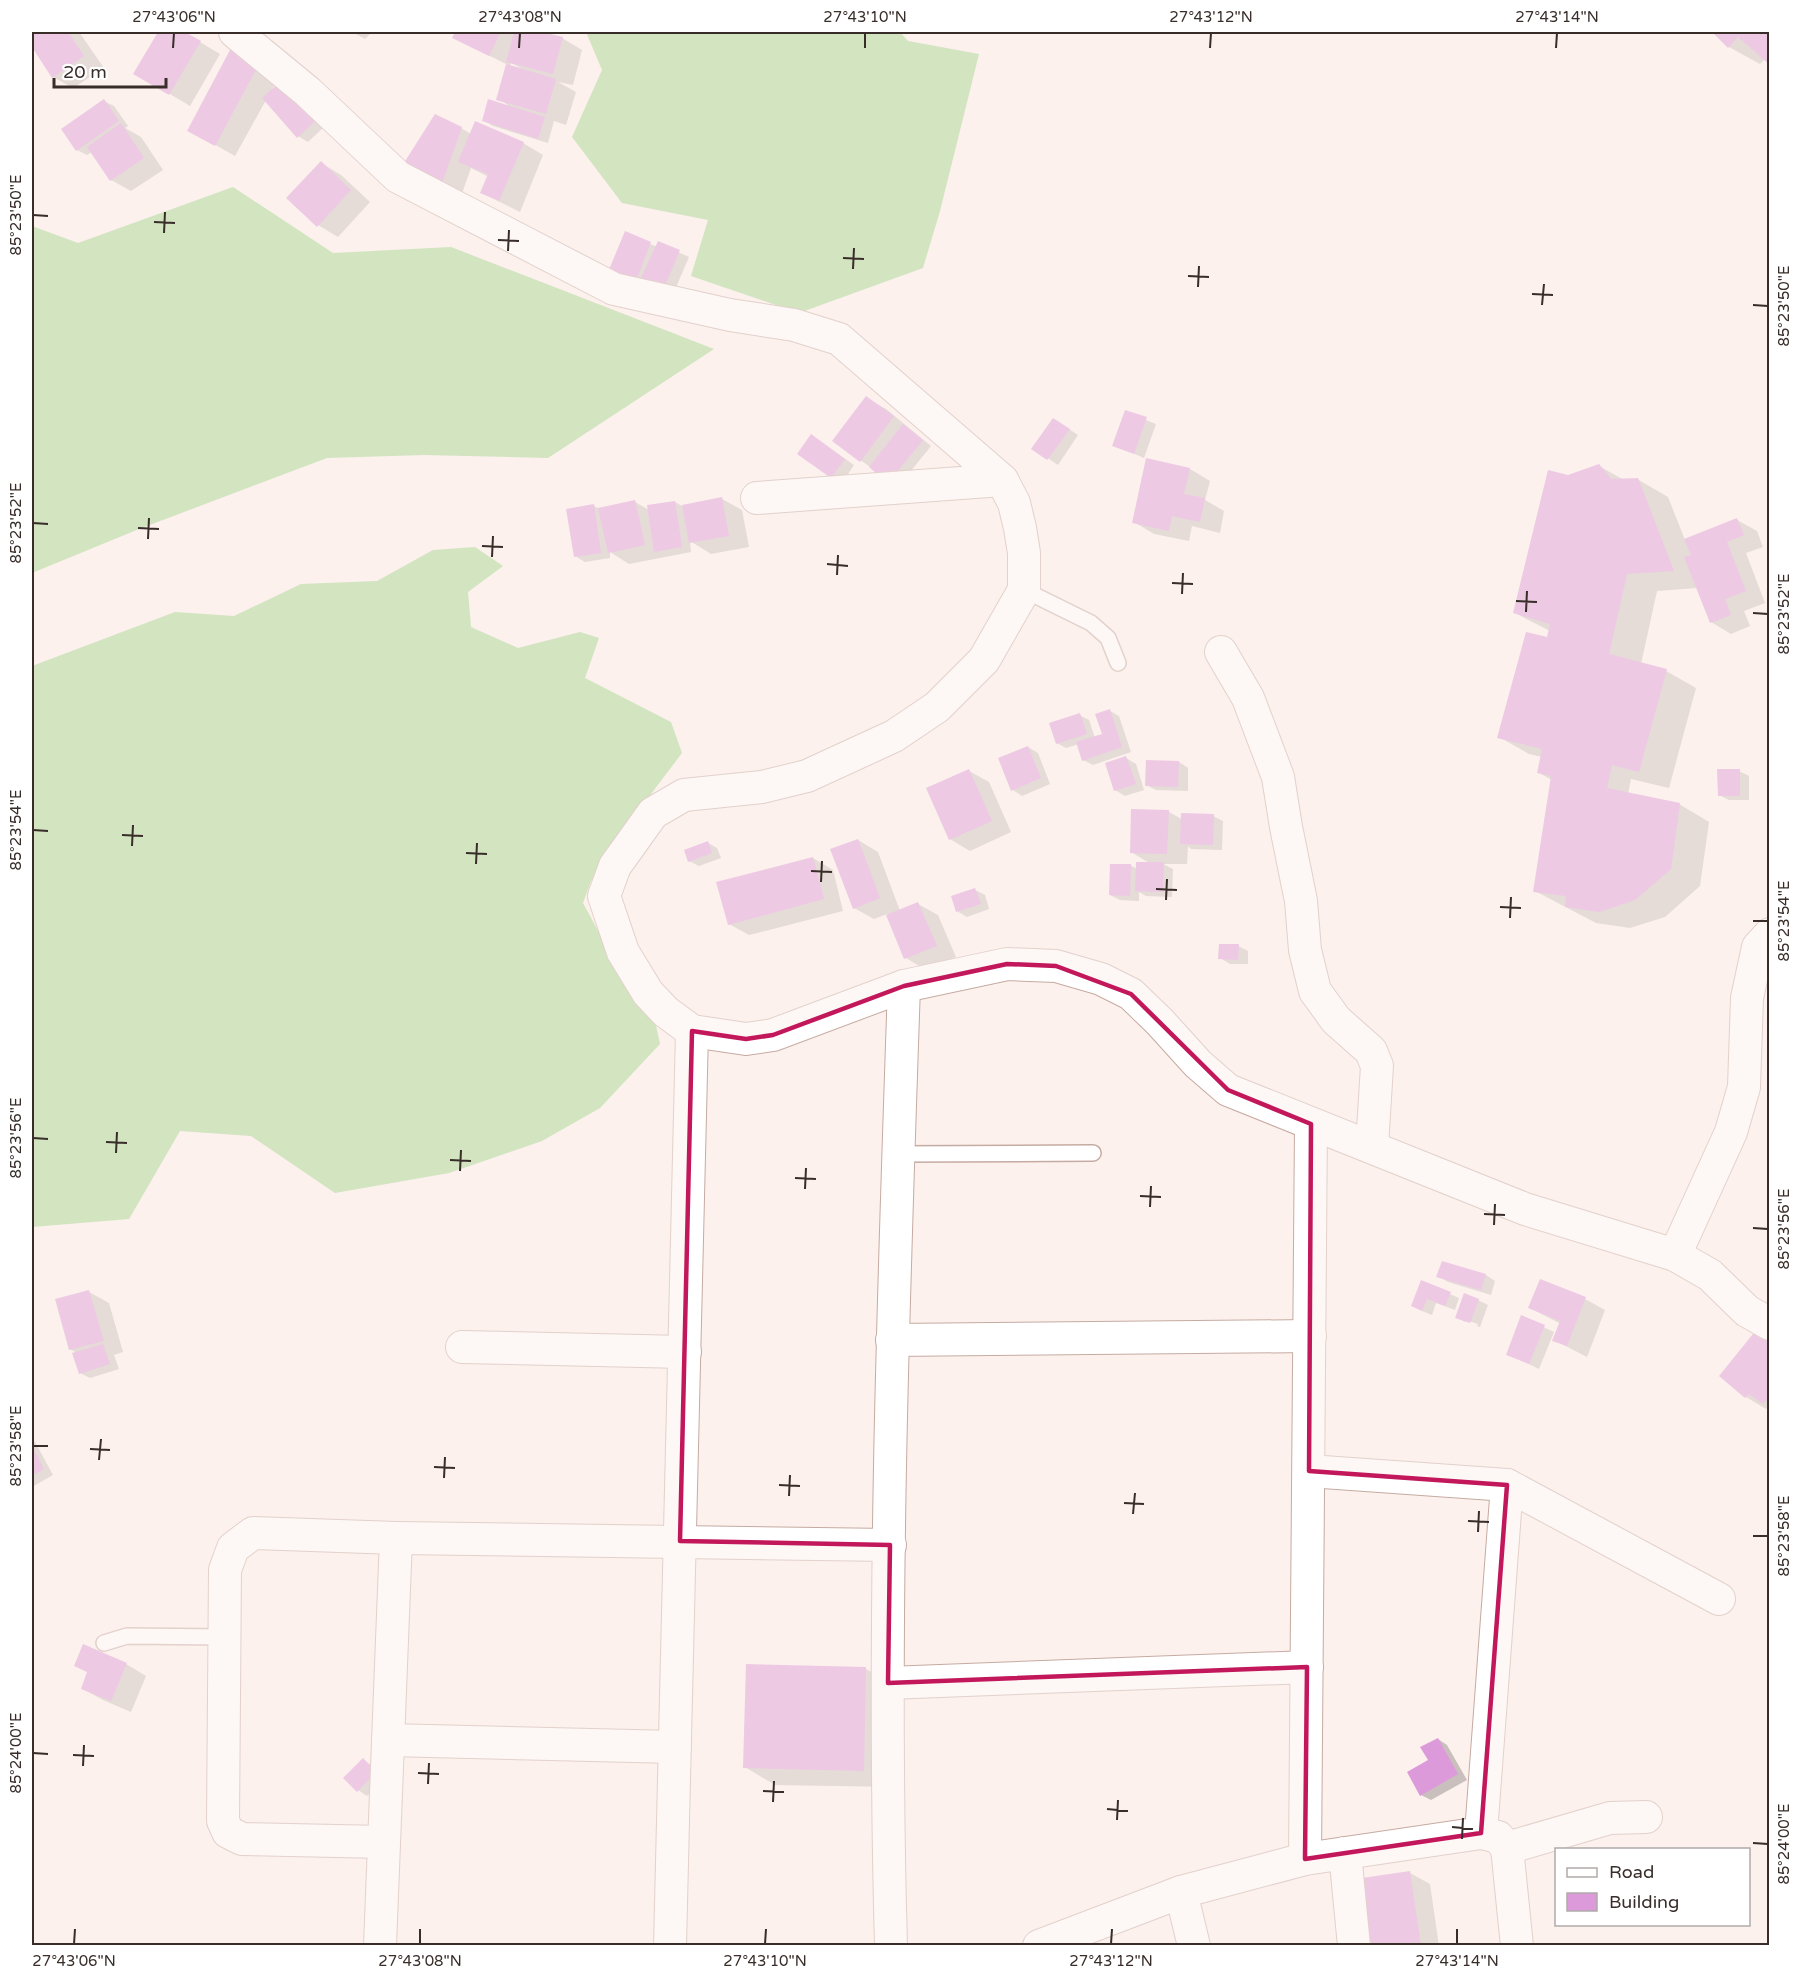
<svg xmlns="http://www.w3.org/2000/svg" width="1801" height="1977" font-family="'Varela Round',sans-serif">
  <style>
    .forest { fill: #9fd58a }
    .shadow { fill: #0003; fill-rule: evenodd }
    .building { fill: #dc9ada }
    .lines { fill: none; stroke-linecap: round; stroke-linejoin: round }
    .service-casing { stroke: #c6aba2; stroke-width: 18 }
    .minor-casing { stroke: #c6aba2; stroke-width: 34 }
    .service { stroke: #fff; stroke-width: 15 }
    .minor { stroke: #fff; stroke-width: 32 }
    .marked { fill: none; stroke: #c2185b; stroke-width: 4.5; stroke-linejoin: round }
    .ticks { fill: none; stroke: #382d29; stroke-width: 2 }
    .neatline { fill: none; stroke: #382d29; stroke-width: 2 }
    .ticks-label { font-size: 15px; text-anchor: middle; fill: #382d29 }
  </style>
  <rect width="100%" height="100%" fill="#fcf1ed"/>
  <g class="forest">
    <path d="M586,32h314l8,9 71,13 -39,157 -17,57 -124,45 -108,-37 17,-56 -86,-17 -50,-66 30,-67z"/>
    <path d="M233,187l100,66 118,-6 263,102 -166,109 -124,-3 -97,3 -188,71 -107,44v-347l46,17z"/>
    <path d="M475,547l28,19 -35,26 3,35 47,21 62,-16 19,6 -14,40 86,44 11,31 -34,45 -57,83 -8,22 20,37 52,81 5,23 -60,64 -58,33 -93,32 -114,20 -84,-57 -71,-5 -51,88 -97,8v-561l143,-54 59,4 67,-32 76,-3 56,-31z"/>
  </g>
  <g class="shadow">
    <path d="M32,32h47l25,36 -31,20 -20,-11 -21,-33z"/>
    <path d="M160,32h23l37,22 -30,52 -55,-33z"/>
    <path d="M352,32h20l-7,7z"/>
    <path d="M454,32h82l26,6 20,12 -9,35 -15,-3 18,10 -10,33 -12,-4 -6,22 -55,-17 -10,-6 25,-15 -10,-6 10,-34 -54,-27 2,-5zM511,63l10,5 -11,-2z"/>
    <path d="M1714,32h56v31l-5,-4 -5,5 -31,-17z"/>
    <path d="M232,50l47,27 -9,16 11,-10 44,43 -17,16 -10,-6 -32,-36 -31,56 -46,-26z"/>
    <path d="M104,101l10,5 14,20 -3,2 16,9 22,33 -32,21 -20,-11 -19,-28 -5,3 -10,-5z"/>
    <path d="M461,128l10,6 52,9 20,12 -23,57 -38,-19 7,-16 -18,-9 -10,28 -38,-19z"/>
    <path d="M321,163l20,12 29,27 -32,35 -20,-12z"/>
    <path d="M625,233l32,14 1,-4 31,14 -15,35 -57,-10z"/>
    <path d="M866,398l20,11 45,37 -33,41 -64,-46z"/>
    <path d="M1126,412l30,12 -12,34 -30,-13z"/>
    <path d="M1063,425l15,10 -20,30 -25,-17z"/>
    <path d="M821,442l33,23 -12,18 -10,-6z"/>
    <path d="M1599,466l25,14 13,-1 31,18 17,43 52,-20 20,11 6,16 -17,6 19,50 -21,8 6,15 -19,8 -20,-12 -14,-34 -40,3 -16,73 25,7 30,17 -27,100 -38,-9 -3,15 51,10 30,18 -9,64 -35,31 -35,11 -34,-5 -61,-32 17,-111 -13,-7 3,-16 -13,-3 -30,-17 49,-98 2,-8 -35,-18 53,-136z"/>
    <path d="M1190,469l20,12 -5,19 19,11 -4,22 -28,-7 -3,15 -35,-7 -20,-12z"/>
    <path d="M722,499l20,11 7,37 -38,7 -21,-13 1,11 -62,12 -19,-12v6l-25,4 -10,-6 19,-50 6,3 35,-7 14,8 26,-8 7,4z"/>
    <path d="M1110,711l9,5 12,36 -38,13 -10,-5 -4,-16 -13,4 -9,-5 22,-28 10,5 6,18 8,-3z"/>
    <path d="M1028,747l10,6 12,31 -28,12 -9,-6z"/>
    <path d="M1126,758l10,6 8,26 -19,6 -10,-6z"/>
    <path d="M1179,762l9,6v23l-32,-1 -10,-5z"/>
    <path d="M969,771l20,11 22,50 -41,19 -20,-12z"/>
    <path d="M1739,771l10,5v24h-20l-10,-5z"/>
    <path d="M1169,812l14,8 30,-4 10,5 -1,29 -31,-1 -3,-3 -1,18h-24l10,5 -1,28 -26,-1 -7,-4v9l-19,-1 -10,-5 20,-30 7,4 14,-5 -20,-12z"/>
    <path d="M858,840l20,12 22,59 18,-7 20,11 18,42 -30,13 -20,-12 -19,-44 -13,5 -20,-11z"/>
    <path d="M708,843l9,5 4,10 -22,8 -10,-5z"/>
    <path d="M813,858l20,12 10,41 -94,24 -20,-11z"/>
    <path d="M975,890l10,5 4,14 -22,8 -10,-6z"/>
    <path d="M1238,946l10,5v13h-18l-10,-6z"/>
    <path d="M1443,1262l43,13 9,6 -4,14 -43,-13 -10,-6z"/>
    <path d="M1422,1282l37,16 -4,12 -19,-7 -4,12 -10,-4z"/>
    <path d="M89,1292l20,11 14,49 -9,3 5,14 -29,9 -10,-5 -3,-20 -7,-4z"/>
    <path d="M1585,1299l20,11 -18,47 -33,-17 7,-16 -31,-16z"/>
    <path d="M1478,1300l10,5 -8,22 -3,-1 1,-2 -13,-4v2l-8,-5z"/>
    <path d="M1522,1317l32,15 -15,37 -31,-15z"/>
    <path d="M1770,1338v68l-4,3 -20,-12 -25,-21z"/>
    <path d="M32,1440l3,2 18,33 -21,12z"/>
    <path d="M126,1664l20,12 -15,36 -28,-12 -20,-11z"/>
    <path d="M866,1669l30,17 -2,101 -119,-2 -30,-18z"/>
    <path d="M1438,1739l9,6 20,35 -36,20 -10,-5 9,-35z"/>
    <path d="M363,1760l10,6 12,12 -18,18 -9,-6z"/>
    <path d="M1410,1873l20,11 9,62h-66z"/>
  </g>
  <g class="building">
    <path d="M32,32h36l16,24 -32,22 -20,-31z"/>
    <path d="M158,32h27l16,9 -32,54 -36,-21z"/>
    <path d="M455,32h46l-12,24 -37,-18z"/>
    <path d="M514,32h28l21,5 -10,37 -47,-12z"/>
    <path d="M1712,32h58v33l-32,-28 -10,11z"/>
    <path d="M231,48l28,16 -44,82 -28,-15z"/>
    <path d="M506,64l50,15 -10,35 -50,-14z"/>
    <path d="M281,81l35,39 -19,18 -35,-40z"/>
    <path d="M104,99l15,22 -43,30 -15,-22z"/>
    <path d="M488,99l57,18 -7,22 -56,-18z"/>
    <path d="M435,114l27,13 -21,59 -39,-20z"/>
    <path d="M475,121l49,21 -25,59 -19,-8 8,-19 -30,-12z"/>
    <path d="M121,123l23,35 -34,23 -23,-34z"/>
    <path d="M321,161l30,29 -34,37 -31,-29z"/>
    <path d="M625,231l26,11 -18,46 -27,-11z"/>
    <path d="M658,241l22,9 -16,38 -23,-10z"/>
    <path d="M866,396l28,20 -34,46 -28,-21z"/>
    <path d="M1125,410l22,7 -13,37 -22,-8z"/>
    <path d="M1053,418l17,11 -23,31 -16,-11z"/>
    <path d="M903,424l20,16 -35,43 -19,-16z"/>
    <path d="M811,434l34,25 -14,19 -34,-24z"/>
    <path d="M1146,458l44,10 -6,26 21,4 -5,24 -28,-6 -3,15 -37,-8z"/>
    <path d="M1599,464l12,15 27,-1 36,93 -47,3 -18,80 58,15 -28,103 -27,-7 -5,23 73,15 -9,66 -36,31 -36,12 -34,-5 1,-11 -33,-4 18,-116 -14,-3 5,-24 -45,-11 29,-106 21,5 3,-13 -37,-11 35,-143 20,5z"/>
    <path d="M722,497l7,39 -40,7 -7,-38z"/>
    <path d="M635,500l10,45 -37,8 -10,-45z"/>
    <path d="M675,501l7,46 -28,5 -7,-47z"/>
    <path d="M594,504l7,49 -27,4 -8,-48z"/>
    <path d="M1737,518l7,17 -17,7 19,49 -21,8 6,16 -21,8 -26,-66 7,-2 -7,-16z"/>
    <path d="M1110,709l12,38 -40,14 -6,-19 26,-8 -7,-20z"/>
    <path d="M1080,713l7,21 -31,10 -7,-21z"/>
    <path d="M1028,746l13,32 -30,13 -13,-33z"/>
    <path d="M1126,756l10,28 -22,7 -9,-28z"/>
    <path d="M1146,760l33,1 -1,26 -33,-1z"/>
    <path d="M969,769l23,52 -43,19 -23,-52z"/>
    <path d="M1717,769h23v27h-22z"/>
    <path d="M1131,809l38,1 -2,44 -37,-1z"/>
    <path d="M1181,813l33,1 -1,31 -33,-1z"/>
    <path d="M858,839l22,59 -27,11 -23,-60z"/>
    <path d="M708,841l4,12 -24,9 -4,-12z"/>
    <path d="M813,857l11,42 -96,26 -12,-43z"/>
    <path d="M1136,862h28l-1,30 -28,-1z"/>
    <path d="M1110,864h21l-1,32 -21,-1z"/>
    <path d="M975,888l6,16 -25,8 -5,-16z"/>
    <path d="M918,902l19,44 -33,13 -18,-44z"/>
    <path d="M1219,944h20l-1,16 -20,-1z"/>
    <path d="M1442,1261l44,13 -5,16 -45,-13z"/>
    <path d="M1540,1279l46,18 -19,49 -15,-5 8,-20 -32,-13z"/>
    <path d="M1421,1280l30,12 -6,14 -18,-7 -5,12 -11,-5z"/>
    <path d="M89,1290l15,51 -35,9 -14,-51z"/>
    <path d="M1464,1293l15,6 -9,24 -15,-5z"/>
    <path d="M1521,1315l24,10 -16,39 -23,-9z"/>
    <path d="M1757,1329l13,10v57l-7,8 -14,-10 -4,4 -26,-22z"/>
    <path d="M103,1344l7,20 -31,10 -7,-21z"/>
    <path d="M32,1446l12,23 -12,7z"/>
    <path d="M83,1644l44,19 -16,38 -30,-12 6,-17 -13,-6z"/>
    <path d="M746,1664l120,3 -2,104 -121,-3z"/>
    <path d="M1438,1738l20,36 -38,22 -13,-24 21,-12 -8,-13z"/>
    <path d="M363,1758l13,14 -19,20 -14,-14z"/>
    <path d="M1410,1871l11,75h-50l-9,-68z"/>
  </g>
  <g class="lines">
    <g class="service-casing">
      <g id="service">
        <path d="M1024,590l67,33 17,15 10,25"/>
        <path d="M898,1154l195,-1"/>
        <path d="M104,1643l23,-7 97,1"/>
      </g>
    </g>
    <g class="minor-casing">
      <g id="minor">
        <path d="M235,32l73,60 90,85 216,112 116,26 64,10 45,14 163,141 12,23 6,25 4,25v37l-40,70 -47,47 -43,29 -87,40 -45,11 -78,8 -31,18 -38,53 -11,30 19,56 25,41 18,19 26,19 54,8 27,-4 131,-49 103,-22 49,2 45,13 30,15 29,28 38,42 30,26 297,119 150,46 35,20 37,36 23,13"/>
        <path d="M757,498l245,-18"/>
        <path d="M1221,652l27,46 30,79 8,50 15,74 4,49 10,41 21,29 35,31 6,15 -5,80"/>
        <path d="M1675,1255l56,-123 13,-45 3,-89 11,-51 12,-13"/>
        <path d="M892,1340l418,-4"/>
        <path d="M462,1347l223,5"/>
        <path d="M1309,1471l198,14 212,114"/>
        <path d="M888,1683l419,-16"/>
        <path d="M388,1740l287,7"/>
        <path d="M1481,1833l26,-348"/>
        <path d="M384,1842l-142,-3 -14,-7 -5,-11 2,-251 8,-22 20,-15 143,5 494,7"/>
        <path d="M1507,1848l103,-30 36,-1"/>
        <path d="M1345,1853l9,93"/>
        <path d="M1305,1859l6,-735"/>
        <path d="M1181,1892l13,54"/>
        <path d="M380,1946l16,-408"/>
        <path d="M670,1946l22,-915"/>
        <path d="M891,1946c-9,-320 2,-641 13,-960"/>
        <path d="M1039,1946l142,-54 124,-33 176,-26 17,4 9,11 10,98"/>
      </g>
    </g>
    <use href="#service" class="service"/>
    <use href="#minor" class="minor"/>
  </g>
  <path d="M0 0H1801V1977H0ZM1007,964l49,2 75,28 97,96 83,34 -2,347 198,14 -26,348 -176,26 2,-192 -419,16 2,-138 -210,-4 12,-510 54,8 27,-4 131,-49z" fill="#fcf1ed" fill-opacity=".55" fill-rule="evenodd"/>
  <path class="marked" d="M1007,964l49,2 75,28 97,96 83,34 -2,347 198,14 -26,348 -176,26 2,-192 -419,16 2,-138 -210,-4 12,-510 54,8 27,-4 131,-49z"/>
  <path class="ticks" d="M173,48l1,-15M519,48l1,-15M865,48v-15M1210,48l1,-15M1556,48l1,-15M33,215l15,1M154,222l21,1M164,233l1,-21M498,240l21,1M508,251l1,-21M843,258l21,1M853,269l1,-21M1188,276l21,1M1198,287l1,-21M1532,294l21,1M1542,305l2,-21M1753,305l15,1M33,523l15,1M138,528l21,1M148,539l1,-21M482,546l21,1M492,557l1,-21M827,564l21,2M837,575l1,-20M1172,583l21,1M1182,594l1,-21M1516,601l21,1M1526,612l1,-21M1753,613l15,1M33,830l15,1M122,835l21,1M132,846l1,-21M466,853l21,1M476,864l1,-21M811,871l21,1M821,882l1,-21M1156,889l21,1M1166,900l1,-21M1500,907l21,1M1510,918l1,-21M1753,921h15M33,1138l15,1M106,1142l21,1M116,1153l1,-21M450,1160l21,1M460,1171l1,-21M795,1178l21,1M805,1189l1,-21M1140,1196l21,1M1150,1207l1,-21M1484,1214l21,1M1494,1225l1,-21M1753,1228l15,1M33,1446h15M90,1449l20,1M99,1460l2,-21M434,1467l21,1M444,1478l1,-21M779,1485l21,1M789,1496l1,-21M1124,1503l20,1M1133,1514l2,-21M1468,1521l21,1M1478,1532l1,-21M1753,1536h15M33,1753l15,1M73,1755l21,1M83,1766l1,-21M418,1773l21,1M428,1784l1,-21M763,1791l21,1M773,1802l1,-21M1107,1809l21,2M1117,1820l1,-20M1452,1827l21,2M1462,1839l1,-21M1753,1843l15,1M74,1944l1,-15M420,1944v-15M765,1944l1,-15M1111,1944l1,-15M1457,1944v-15"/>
  <rect width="1801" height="1977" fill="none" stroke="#ffffff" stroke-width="66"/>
  <rect x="1555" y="1848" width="195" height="78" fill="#ffffff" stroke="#afaba9" stroke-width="1.5"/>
  <rect x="1567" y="1868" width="30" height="9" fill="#ffffff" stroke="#afaba9" stroke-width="1.5"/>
  <text x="1609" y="1878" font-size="18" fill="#382d29">Road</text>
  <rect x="1567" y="1893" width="30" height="18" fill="#dc9ada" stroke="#afaba9" stroke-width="1.5"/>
  <text x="1609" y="1908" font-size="18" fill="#382d29">Building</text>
  <path d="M54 78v9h112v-9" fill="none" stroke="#382d29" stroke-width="3"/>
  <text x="63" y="78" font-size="18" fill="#382d29" stroke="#ffffff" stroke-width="4.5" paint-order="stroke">20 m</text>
  <rect x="33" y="33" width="1735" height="1911" class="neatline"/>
  <g class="ticks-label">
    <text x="174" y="22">27°43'06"N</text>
    <text x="520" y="22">27°43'08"N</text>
    <text x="865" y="22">27°43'10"N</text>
    <text x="1211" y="22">27°43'12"N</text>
    <text x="1557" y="22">27°43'14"N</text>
    <text transform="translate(16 215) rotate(-90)" y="5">85°23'50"E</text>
    <text transform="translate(1784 306) rotate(-90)" y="5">85°23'50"E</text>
    <text transform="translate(16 523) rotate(-90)" y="5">85°23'52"E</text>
    <text transform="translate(1784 614) rotate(-90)" y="5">85°23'52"E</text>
    <text transform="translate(16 830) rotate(-90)" y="5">85°23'54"E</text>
    <text transform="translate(1784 921) rotate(-90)" y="5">85°23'54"E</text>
    <text transform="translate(16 1138) rotate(-90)" y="5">85°23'56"E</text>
    <text transform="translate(1784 1229) rotate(-90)" y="5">85°23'56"E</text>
    <text transform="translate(16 1446) rotate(-90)" y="5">85°23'58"E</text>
    <text transform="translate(1784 1536) rotate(-90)" y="5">85°23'58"E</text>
    <text transform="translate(16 1753) rotate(-90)" y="5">85°24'00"E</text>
    <text transform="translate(1784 1844) rotate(-90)" y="5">85°24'00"E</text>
    <text x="74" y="1966">27°43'06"N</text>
    <text x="420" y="1966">27°43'08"N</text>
    <text x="765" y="1966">27°43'10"N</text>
    <text x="1111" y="1966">27°43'12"N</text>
    <text x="1457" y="1966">27°43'14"N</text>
  </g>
</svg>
